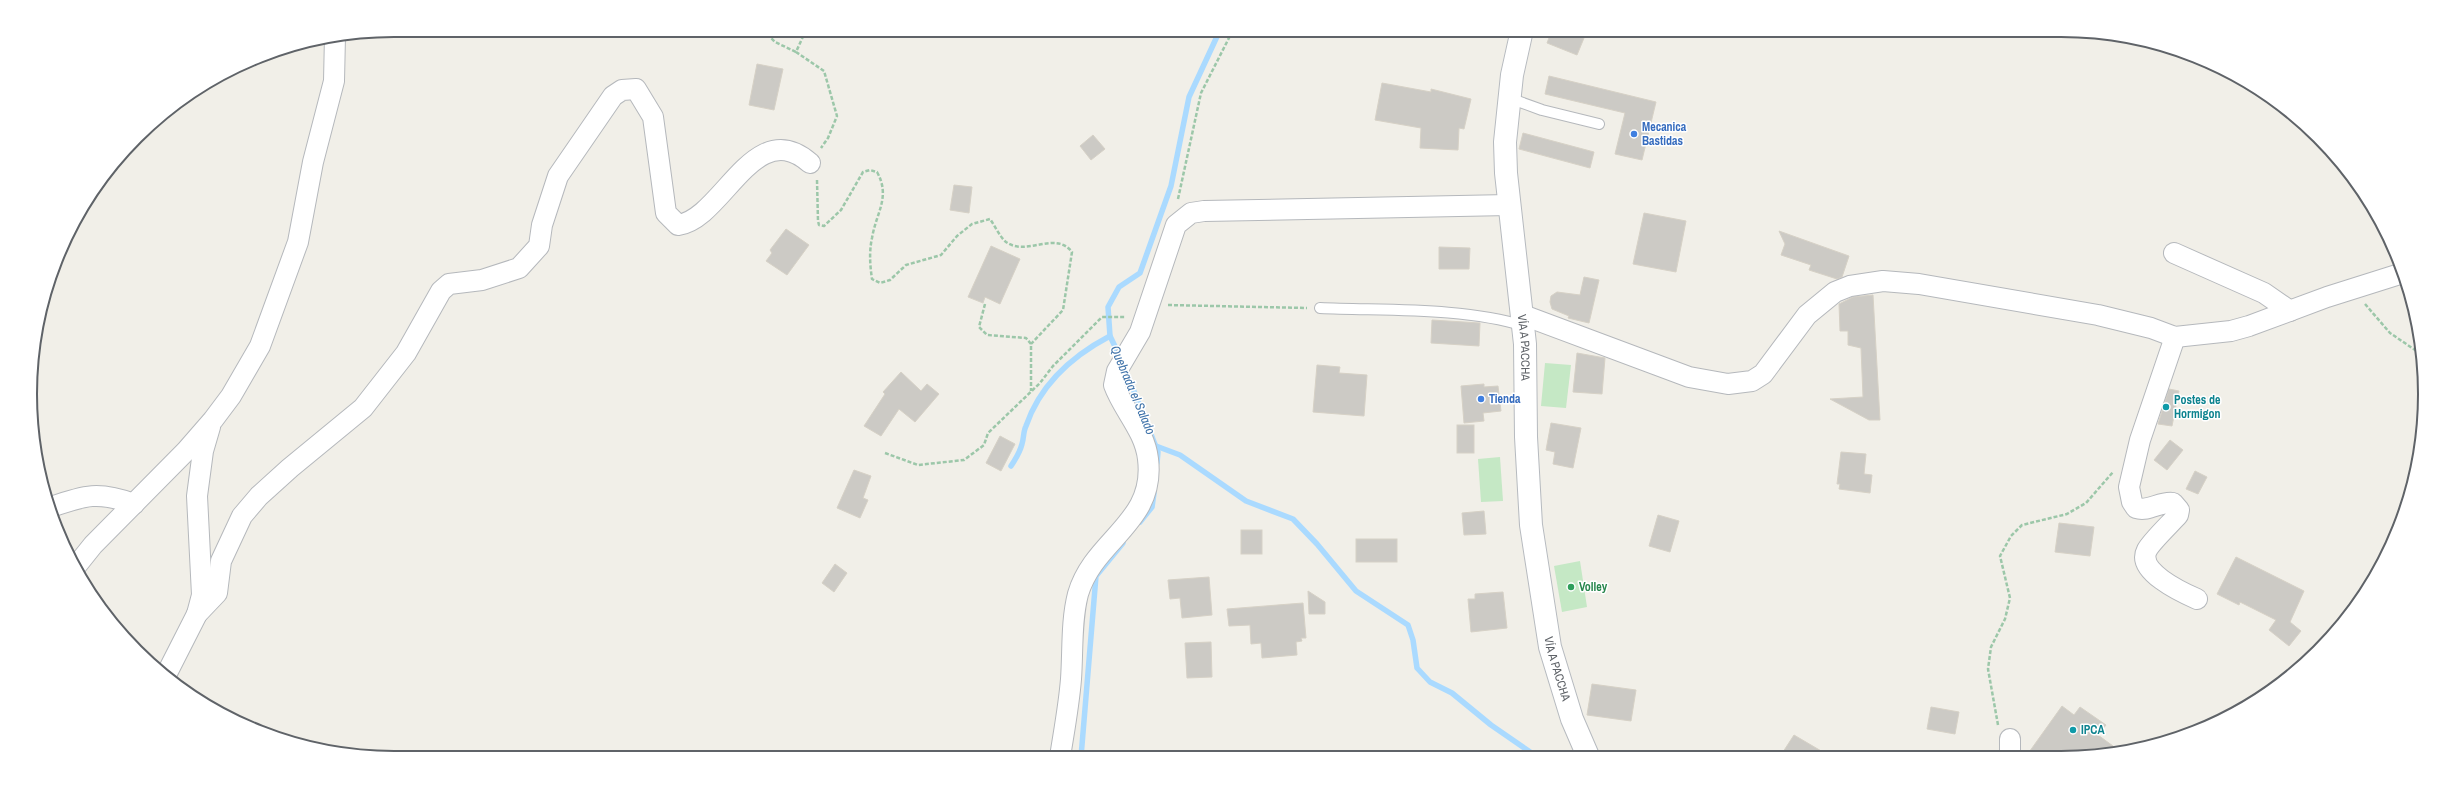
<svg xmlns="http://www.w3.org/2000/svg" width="2455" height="788" font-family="'Archivo Narrow',sans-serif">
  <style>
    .green { fill: #c5e8c5 }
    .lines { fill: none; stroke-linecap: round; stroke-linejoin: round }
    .stream { stroke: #aadaff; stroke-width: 5.5 }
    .building { fill: #cccac5; stroke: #d6d1c6 }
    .service-casing { stroke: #b5b8bc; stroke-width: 12 }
    .minor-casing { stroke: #b5b8bc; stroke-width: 22 }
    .secondary-casing { stroke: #b6babf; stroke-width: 24 }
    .path { stroke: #9cc7a9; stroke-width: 2.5; stroke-dasharray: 4 2; stroke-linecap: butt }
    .service { stroke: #fff; stroke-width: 10 }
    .minor { stroke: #fff; stroke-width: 20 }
    .secondary { stroke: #fff; stroke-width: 22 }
    .shop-dot { fill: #3f7fe0; stroke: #fff; stroke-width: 1.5 }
    .culture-dot { fill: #0f9aa8; stroke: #fff; stroke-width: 1.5 }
    .leisure-dot { fill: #2e9e5b; stroke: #fff; stroke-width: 1.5 }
    .labels { text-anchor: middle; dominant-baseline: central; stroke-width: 3; stroke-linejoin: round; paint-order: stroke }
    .shop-label { font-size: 12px; font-weight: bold; fill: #366cbe; stroke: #fff; text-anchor: start }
    .street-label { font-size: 12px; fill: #5f6368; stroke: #fff }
    .culture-label { font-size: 12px; font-weight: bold; fill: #0d838f; stroke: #fff; text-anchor: start }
    .leisure-label { font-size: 12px; font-weight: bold; fill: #27864d; stroke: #fff; text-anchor: start }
    .water-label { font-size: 13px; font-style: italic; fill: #4174aa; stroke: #fff }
    .rim { fill: none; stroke: #5f6368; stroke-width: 2 }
  </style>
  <rect width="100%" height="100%" fill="#f1efe8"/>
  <g class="green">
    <path d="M1545,363l26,2 -5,43 -25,-2z"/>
    <path d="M1500,457l3,44 -22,1 -3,-43z"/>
    <path d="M1580,561l7,46 -25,5 -8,-46z"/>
  </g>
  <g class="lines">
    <g class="stream">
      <path d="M1120,357l-10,-21 -2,-29 11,-20 21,-14 31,-87 18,-89 31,-67"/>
      <path d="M1124,366l34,86 -1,11"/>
      <path d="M1156,446l24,9 66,46 47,18 24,25 39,47 52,34 5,15 4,28 13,14 22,11 39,32 45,31"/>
      <path d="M1011,466c4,-6 9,-14 11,-22 2,-6 1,-12 4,-18 14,-41 46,-70 84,-90"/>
      <path d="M1140,522l12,-15 2,-14"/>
      <path d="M1081,757l15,-181 27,-33"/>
    </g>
  </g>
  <g class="building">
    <path d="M1552,30h12l20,8 -7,17 -30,-12z"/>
    <path d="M757,64l26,5 -9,41 -25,-5z"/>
    <path d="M1549,76l107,26 -14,58 -27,-6 10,-41 -80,-19z"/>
    <path d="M1382,83l49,9v-3l40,10 -7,30 -5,-1 -1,22 -38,-2 1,-20 -46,-8z"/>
    <path d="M1523,133l71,19 -4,16 -71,-19z"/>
    <path d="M1093,135l12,14 -14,11 -11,-14z"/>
    <path d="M954,185l18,2 -3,26 -19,-3z"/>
    <path d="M1644,213l42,8 -10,51 -43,-8z"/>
    <path d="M786,229l23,16 -22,30 -21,-14 6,-8 -2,-3z"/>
    <path d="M1779,231l70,25 -7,21 -5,2 -28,-9 2,-5 -30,-10 4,-11z"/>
    <path d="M991,246l29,13 -20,45 -15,-7 -2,6 -15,-6z"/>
    <path d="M1439,247l31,1 -1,21h-30z"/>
    <path d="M1584,277l15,3 -10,43 -21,-5 1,-2 -17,-7 -2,-7 1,-6 6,-4 23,3z"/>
    <path d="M1873,295l7,125h-11l-39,-21 33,-2 -2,-49 -13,-3v-14h-8l-1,-27 14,-7z"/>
    <path d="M1432,320l48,3 -1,23 -48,-3z"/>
    <path d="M1577,353l28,5 -3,36 -29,-2z"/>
    <path d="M1317,365l23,2 -1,6 28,2 -3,41 -51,-4z"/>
    <path d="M901,372l20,19 6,-7 12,10 -24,28 -16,-13 -18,27 -17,-10 21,-32 -2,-2z"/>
    <path d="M1484,384v3l14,-1 3,25 -18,2 1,8 -20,2 -3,-37z"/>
    <path d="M2169,389l10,2 -7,35 -14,-2z"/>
    <path d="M1551,423l30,5 -8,40 -20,-4 2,-12 -9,-2z"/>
    <rect x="1457" y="425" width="17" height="28"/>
    <path d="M1000,436l15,8 -14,27 -15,-8z"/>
    <path d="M2170,440l13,10 -16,20 -13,-10z"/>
    <path d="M1841,452l25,2 -2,20 8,1 -2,18 -31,-4 1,-5h-3z"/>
    <path d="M854,470l17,6 -8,22 5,2 -8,18 -23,-10z"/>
    <path d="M2195,471l12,6 -9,17 -12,-5z"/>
    <path d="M1484,511l2,23 -22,1 -2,-22z"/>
    <path d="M1658,515l21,6 -9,31 -21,-6z"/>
    <path d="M2059,523l35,4 -4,29 -35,-4z"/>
    <rect x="1241" y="530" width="21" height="24"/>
    <rect x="1356" y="539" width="41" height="23"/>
    <path d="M2236,557l68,34 -14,31 11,9 -12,15 -20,-16 7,-10 -36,-18 -1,3 -22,-11z"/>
    <path d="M835,564l12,9 -13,19 -12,-9z"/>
    <path d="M1209,577l3,38 -30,3 -2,-20 -10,1 -2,-19z"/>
    <path d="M1308,591l17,11v12h-16z"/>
    <path d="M1503,592l4,36 -36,4 -3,-33h7v-5z"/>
    <path d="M1303,603l3,35h-5l1,3 -6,1 1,13 -35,3 -1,-15 -10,1 -1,-19 -21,1 -2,-17z"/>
    <path d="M1211,642l1,35 -25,1 -2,-35z"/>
    <path d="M1592,684l44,6 -5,31 -44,-6z"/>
    <path d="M2062,706l12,9 6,-8 26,18 -8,10 15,11 -6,9h-80z"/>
    <path d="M1931,707l28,5 -4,22 -28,-5z"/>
    <path d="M1794,735l34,20h-47z"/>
  </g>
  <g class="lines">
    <g class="service-casing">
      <g id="service">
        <path d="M1509,98l33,12 57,14"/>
        <path d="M1320,308c64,3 143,-1 204,18"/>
      </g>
    </g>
    <g class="minor-casing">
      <g id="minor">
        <path d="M2174,253l90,40 26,18"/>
        <path d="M1523,315l166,62 39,7 24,-3 11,-7 44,-59 28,-23 15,-6 33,-5 36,3 179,31 53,13 24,9 56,-6 18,-5 78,-29 76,-24"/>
        <path d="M2175,337l-35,103 -11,47 3,15 4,6c13,4 24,-7 37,-5l6,7 -1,5c-7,8 -27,27 -31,35 -11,21 34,42 50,49"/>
        <path d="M51,507c34,-12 48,-16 83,-3"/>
        <path d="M77,565l16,-20 93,-94 27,-31 18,-24 29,-50 38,-104 15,-80 21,-81 1,-45"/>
        <path d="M197,614l5,-19 -5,-99 6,-45 7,-24"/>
        <path d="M166,675l31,-61 20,-21 4,-32 21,-45 17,-20 31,-28 73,-60 43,-55 35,-62 8,-7 33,-4 37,-12 20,-22 3,-21 16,-49 55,-80 9,-6 14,-1 17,28 13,96 12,12c45,-6 76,-111 132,-62"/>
        <path d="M2010,739v16"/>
        <path d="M1060,757c4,-26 9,-52 11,-78 2,-28 0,-58 7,-85 16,-55 78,-71 70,-135 -3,-28 -25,-49 -34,-74l3,-14 23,-39 36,-107 15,-12 13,-2 305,-6"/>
      </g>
    </g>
    <g class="secondary-casing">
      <g id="secondary">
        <path id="s1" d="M1522,30l-10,45 -7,67 1,31 19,171 1,93 5,88 19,122 22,72 16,37"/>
      </g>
    </g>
    <g class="path">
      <path d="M763,30l12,12 21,10"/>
      <path d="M806,30l-10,22 28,19 13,45 -9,22 -7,10"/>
      <path d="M817,180l1,41 1,4 5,1 17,-16 22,-38 7,-2 7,2c14,25 -1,41 -5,66 -3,14 -2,27 0,41l8,4 10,-3 16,-15 35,-10 16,-19 15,-12 18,-5c5,7 10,18 16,23 21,15 49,-12 66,10l-9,58 -32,34"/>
      <path d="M1178,199l23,-106 32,-63"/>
      <path d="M985,304l-6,23 8,8 39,3 5,6v47"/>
      <path d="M2365,304l25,29 31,21"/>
      <path d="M1168,305l139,3"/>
      <path d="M885,453l33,12 46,-5 20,-15 4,-12 52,-50 13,-17 49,-49h24"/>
      <path d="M1998,725l-10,-56 3,-22 14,-28 5,-21 -10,-42 11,-20 11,-11 45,-11 19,-11 27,-31"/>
    </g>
    <use href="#service" class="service"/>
    <use href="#minor" class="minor"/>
    <use href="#secondary" class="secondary"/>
  </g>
  <g class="shop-dot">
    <circle cx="1634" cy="134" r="4"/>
    <circle cx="1481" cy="399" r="4"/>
  </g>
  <g class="culture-dot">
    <circle cx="2166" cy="407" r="4"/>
    <circle cx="2073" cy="730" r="4"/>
  </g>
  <circle class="leisure-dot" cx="1571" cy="587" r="4"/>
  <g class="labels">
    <g class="shop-label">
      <text x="1642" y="127">Mecanica<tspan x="1642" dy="14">Bastidas</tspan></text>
      <text x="1489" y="399">Tienda</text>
    </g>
    <g class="street-label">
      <text stroke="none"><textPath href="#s1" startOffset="320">VÍA A PACCHA</textPath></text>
      <text stroke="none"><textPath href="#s1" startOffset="644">VÍA A PACCHA</textPath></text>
    </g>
    <g class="culture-label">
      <text x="2174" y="400">Postes de<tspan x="2174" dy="14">Hormigon</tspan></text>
      <text x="2081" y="730">IPCA</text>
    </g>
    <g class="leisure-label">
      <text x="1579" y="587">Volley</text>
    </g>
    <g class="water-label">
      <text transform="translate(1133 390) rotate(67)">Quebrada el Salado</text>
    </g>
  </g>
  <path d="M0 0H2455V788H0ZM394 37H2061A357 357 0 0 1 2418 394V394A357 357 0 0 1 2061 751H394A357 357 0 0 1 37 394V394A357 357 0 0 1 394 37Z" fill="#fff" fill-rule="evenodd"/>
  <path class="rim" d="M394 37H2061A357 357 0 0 1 2418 394V394A357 357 0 0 1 2061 751H394A357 357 0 0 1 37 394V394A357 357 0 0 1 394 37Z"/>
</svg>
